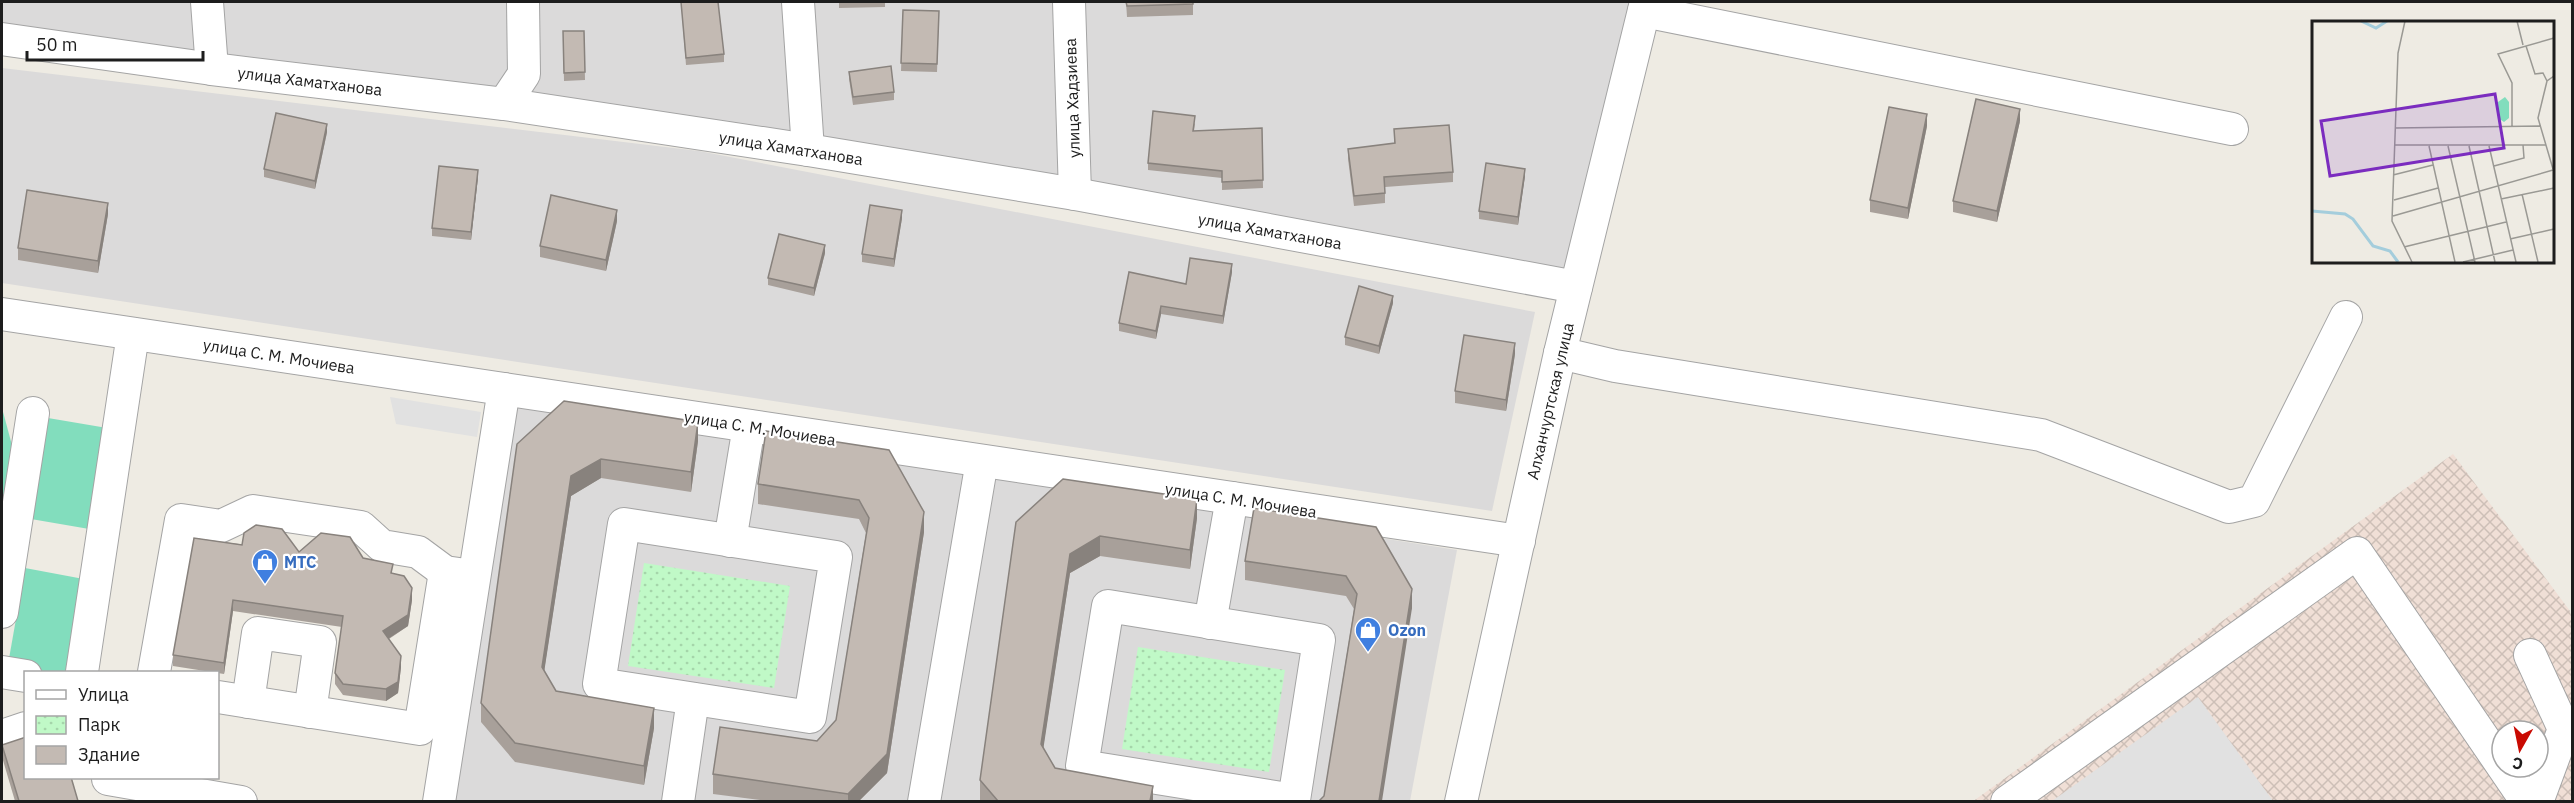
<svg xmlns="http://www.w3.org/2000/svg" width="2574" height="803" font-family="'IBM Plex Sans',sans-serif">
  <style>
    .residential { fill: #dbdada }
    .military { fill: url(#military-cross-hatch); fill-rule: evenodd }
    .park { fill: url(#park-dots) }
    .pitch { fill: #82ddbd }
    .parking { fill: #e1e1e1 }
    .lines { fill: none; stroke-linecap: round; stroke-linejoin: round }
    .minor-casing { stroke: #a4a4a4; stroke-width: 34 }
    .minor { stroke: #fff; stroke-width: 32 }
    .wall { fill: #a8a09a }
    .shaded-wall { fill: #88827d }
    .building { fill: #c3bab3; stroke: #88827d; stroke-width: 1.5 }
    .labels { text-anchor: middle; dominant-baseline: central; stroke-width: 4.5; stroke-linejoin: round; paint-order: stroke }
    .street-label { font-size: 16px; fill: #1d1d1d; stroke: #fff }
    .shop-label { font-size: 16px; font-weight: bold; fill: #366cbe; stroke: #fff; text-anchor: start }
    .inset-river { fill: none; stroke: #a4cddc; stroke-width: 3 }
    .inset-road { fill: none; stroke: #9a9994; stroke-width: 1.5 }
    .view { fill: #7b2cbf; fill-opacity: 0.15; stroke: #7b2cbf; stroke-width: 3 }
    .inset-edge { fill: none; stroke: #1d1d1d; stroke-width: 3 }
  </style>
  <defs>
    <pattern id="military-cross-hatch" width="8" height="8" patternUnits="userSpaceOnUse" patternTransform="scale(1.5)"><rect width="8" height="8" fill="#f0dfd6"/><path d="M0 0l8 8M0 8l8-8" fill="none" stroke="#cdbfb7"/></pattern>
    <pattern id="park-dots" width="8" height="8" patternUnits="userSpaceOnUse" patternTransform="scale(1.5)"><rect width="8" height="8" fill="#c0f9c7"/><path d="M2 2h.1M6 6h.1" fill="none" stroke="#a5d5aa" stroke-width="1.8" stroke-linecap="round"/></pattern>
  </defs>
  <rect width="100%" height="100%" fill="#eeebe3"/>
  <g class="residential">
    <path d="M2,2h1644l-70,285 -501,-93 -1073,-155z"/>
    <path d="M2,68l697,83 836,161 -43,199 -1490,-228z"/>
    <path d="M491,397l966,153 -47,251 -981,1z"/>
  </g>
  <path class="military" d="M2453,454l117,157 2,10v180l-600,1zM2502,731h36v36h-36z"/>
  <g class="park">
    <path d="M644,563l146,23 -16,102 -146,-22z"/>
    <path d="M1138,647l147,23 -16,102 -147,-23z"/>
  </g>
  <g class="pitch">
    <path d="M2,408l11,41 -11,67z"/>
    <path d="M48,418l65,11 -18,101 -64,-11z"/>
    <path d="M25,568l64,12 -16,92 -48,1 -18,-3z"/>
  </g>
  <g class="parking">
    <path d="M390,397l91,15 -4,25 -81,-13z"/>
    <path d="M2198,697l75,104h-221z"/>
  </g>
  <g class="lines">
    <g class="minor-casing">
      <g id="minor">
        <path d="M207,2l5,67"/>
        <path d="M798,2l10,148"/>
        <path d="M1069,2l6,192"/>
        <path d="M1644,11l588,118"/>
        <path d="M2,39l210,30 292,35 304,46 267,44 501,93"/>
        <path d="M504,104l20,-30 -1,-72"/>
        <path d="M2,314l1517,227"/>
        <path d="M1560,353l55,13 426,69 188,72 25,-6 92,-184"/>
        <path d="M624,524l212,33 -26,160 -211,-33z"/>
        <path d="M730,541l19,-115"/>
        <path d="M1108,606l211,34 -25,160 -212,-34z"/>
        <path d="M2,612l31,-199"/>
        <path d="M1210,623l22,-125"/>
        <path d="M2530,655l34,74 -27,73"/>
        <path d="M2,672l24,4"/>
        <path d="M82,672l51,-338"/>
        <path d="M154,672l27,-152 40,6 32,-15 108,16 21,19 36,6 27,20"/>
        <path d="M218,697l202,32 25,-157 21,3"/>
        <path d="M248,702l10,-69 62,9 -10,70"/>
        <path d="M2,736l24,-8"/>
        <path d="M108,779l133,23"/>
        <path d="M439,802l65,-413"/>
        <path d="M678,802l15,-103"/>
        <path d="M924,802l58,-341"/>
        <path d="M1461,802l99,-449 86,-351"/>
        <path d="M2007,802l350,-249 170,249"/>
      </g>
    </g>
    <use href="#minor" class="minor"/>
  </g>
  <g class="wall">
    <path d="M681,2l43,52v8l-38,3z"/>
    <path d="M839,2h46v5l-46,1z"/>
    <path d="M1126,2h67v13l-66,2z"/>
    <path d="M903,10l36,1 -2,61 -36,-1z"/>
    <path d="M563,31h21l1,49 -21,1z"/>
    <path d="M849,72l45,20v8l-41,5 -4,-26z"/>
    <path d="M2020,121l-23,101 -44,-10v-11z"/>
    <path d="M1195,123l-1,8 68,-3 1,60 -41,2v-12l-74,-8v-7z"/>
    <path d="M1927,126l-19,93 -38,-7v-12z"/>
    <path d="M1394,129l59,43v10l-68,5v16l-31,3 -6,-47v-10l46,-6z"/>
    <path d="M327,132l-12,57 -51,-12v-8z"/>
    <path d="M1525,176l-7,49 -39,-6v-8z"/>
    <path d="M478,177l-7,63 -39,-4v-8z"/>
    <path d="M108,214l-10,59 -80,-13v-12z"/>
    <path d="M902,218l-8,49 -32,-5v-8z"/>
    <path d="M617,221l-11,50 -66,-14v-11z"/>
    <path d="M825,253l-11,43 -46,-11v-7z"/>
    <path d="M1232,272l-9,52 -62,-10 -5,25 -37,-8v-8l67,-39z"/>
    <path d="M1393,303l-14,51 -34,-9v-8z"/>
    <path d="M1515,354l-9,57 -51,-8v-12z"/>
    <path d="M766,431l158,101 -37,241 -28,28h-92l-54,-7v-20l104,-33 19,-21 30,-187 -7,-14 -101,-15v-20z"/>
    <path d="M698,441l-7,51 -90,-14 -30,18 -27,175 12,20 98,37 -10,57 -129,-23 -34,-40v-19l36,-259z"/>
    <path d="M1254,508l158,100 -88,188 30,-187 -8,-13 -101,-16v-19z"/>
    <path d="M1197,518l-7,51 -90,-13 -30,17 -27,175 12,20 98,33h-172l-1,-1v-20l36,-258z"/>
    <path d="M194,538l105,14 64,6 30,16 19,26 -4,26 -19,13 12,28 -3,26 -12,8 -43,-6 -8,-11v-11l7,-46 -109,-16 -9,63 -51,-8v-11z"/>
    <path d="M2,745l76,56h-63l-13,-44z"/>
  </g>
  <g class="shaded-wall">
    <path d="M2020,109v12l-23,101v-11z"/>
    <path d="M1927,114v12l-19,93v-11z"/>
    <path d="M327,124v8l-12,57v-8z"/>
    <path d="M1525,169v7l-7,49v-8z"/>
    <path d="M478,170v7l-7,63v-8z"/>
    <path d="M108,203v11l-10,59v-12z"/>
    <path d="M617,210v11l-11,50v-11z"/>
    <path d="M902,210v8l-8,49v-8z"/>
    <path d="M825,245v8l-11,43v-8z"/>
    <path d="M1232,264v8l-9,52v-8z"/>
    <path d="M1393,296v7l-14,51v-8z"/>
    <path d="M1161,306v8l-5,25v-8z"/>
    <path d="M1515,343v11l-9,57v-11z"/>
    <path d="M698,422v19l-7,51v-20z"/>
    <path d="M601,459v19l-30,18 -29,190v-19l29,-191z"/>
    <path d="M1197,499v19l-7,51v-19z"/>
    <path d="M924,512v20l-37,241 -28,28h-11v-7z"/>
    <path d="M1100,536v20l-30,17 -29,191v-20l29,-190z"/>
    <path d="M412,588v12l-4,26 -25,16v-11z"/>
    <path d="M1412,589v19l-30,193h-3z"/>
    <path d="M233,600v11l-9,63v-11z"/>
    <path d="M401,656v11l-3,26 -12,8v-12z"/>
    <path d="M654,708v20l-10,57v-19z"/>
    <path d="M1153,786v15h-3z"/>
  </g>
  <g class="building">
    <path d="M681,2h37l6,52 -38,4z"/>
    <path d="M1126,2h67v2l-66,2z"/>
    <path d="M903,10l36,1 -2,53 -36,-1z"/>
    <path d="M563,31h21l1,41 -21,1z"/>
    <path d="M891,66l3,26 -41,5 -4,-25z"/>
    <path d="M1976,99l44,10 -23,102 -44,-10z"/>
    <path d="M1889,107l38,7 -19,94 -38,-8z"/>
    <path d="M1153,111l42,5 -2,15 69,-3 1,52 -41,2v-11l-74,-8z"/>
    <path d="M276,113l51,11 -12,57 -51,-12z"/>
    <path d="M1449,125l4,47 -69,5 1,16 -31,3 -6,-47 47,-6 -1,-14z"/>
    <path d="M1486,163l39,6 -7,48 -39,-6z"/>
    <path d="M439,166l39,4 -7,62 -39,-4z"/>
    <path d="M27,190l81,13 -10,58 -80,-13z"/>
    <path d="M551,195l66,15 -11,50 -66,-14z"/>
    <path d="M870,205l32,5 -8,49 -32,-5z"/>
    <path d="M779,234l46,11 -11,43 -46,-10z"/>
    <path d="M1190,258l42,6 -9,52 -62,-10 -5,25 -37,-8 10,-51 57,12z"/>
    <path d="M1359,286l34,10 -14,50 -34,-9z"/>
    <path d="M1464,335l51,8 -9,57 -51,-9z"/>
    <path d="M564,401l134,21 -7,50 -90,-13 -30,17 -29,191 14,24 98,17 -10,58 -129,-23 -34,-40 36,-259z"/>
    <path d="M766,431l123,19 35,62 -37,242 -39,40 -135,-20 7,-47 97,14 19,-21 33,-202 -10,-18 -101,-16z"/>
    <path d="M1063,479l134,20 -7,51 -90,-14 -30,18 -29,190 14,24 98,18 -3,15h-152l-18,-21 36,-258z"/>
    <path d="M1254,508l122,19 36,62 -33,212h-60l5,-5 33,-202 -11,-18 -101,-15z"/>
    <path d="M256,525l26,4 17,23 22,-19 29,4 13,21 30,6 -2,9 13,3 8,12 -4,27 -25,16 18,25 -3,26 -12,7 -43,-5 -8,-11 8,-57 -110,-16 -9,63 -51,-8 21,-117 48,7 2,-12z"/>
    <path d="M26,737v40h45l7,24h-59l-17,-56z"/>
  </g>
  <defs>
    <g id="shop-pin" transform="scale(1.35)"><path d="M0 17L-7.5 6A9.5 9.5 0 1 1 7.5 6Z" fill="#3f7fe0" stroke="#fff"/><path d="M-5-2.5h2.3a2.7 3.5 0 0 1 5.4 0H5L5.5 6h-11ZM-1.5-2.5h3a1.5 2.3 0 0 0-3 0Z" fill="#fff"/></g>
  </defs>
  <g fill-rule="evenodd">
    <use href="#shop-pin" x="265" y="562"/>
    <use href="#shop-pin" x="1368" y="630"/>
  </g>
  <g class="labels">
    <g class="street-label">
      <text transform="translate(310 81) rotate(7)">улица Хаматханова</text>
      <text transform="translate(1072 98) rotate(-92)">улица Хадзиева</text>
      <text transform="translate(791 148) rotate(9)">улица Хаматханова</text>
      <text transform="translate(1270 231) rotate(10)">улица Хаматханова</text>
      <text transform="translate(279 356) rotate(9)">улица С. М. Мочиева</text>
      <text transform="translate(1550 401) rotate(-77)">Алханчуртская улица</text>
      <text transform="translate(760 428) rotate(9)">улица С. М. Мочиева</text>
      <text transform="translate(1241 500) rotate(9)">улица С. М. Мочиева</text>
    </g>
    <g class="shop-label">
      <text x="284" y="562">МТС</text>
      <text x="1388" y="630">Ozon</text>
    </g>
  </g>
  <g transform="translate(2312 21)">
    <rect width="242" height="242" fill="#eeebe3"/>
    <path d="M193,76l4,5v16l-5,4 -6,-4v-16z" fill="#82ddbd"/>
    <path class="inset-river" d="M49,0l15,7 11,-7M0,190l33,3 8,5 20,27 17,5 8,11"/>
    <path class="inset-road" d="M93,0l-7,32 -6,168 20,41M205,0l6,24M214,25l9,28 8,-1 4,8M200,106v-44l-14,-29 56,-16M83,107l146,-2M82,124h152M117,125l26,116M136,125l27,116M157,125l26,116M177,125l27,116M182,145l30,-8 -1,-13M241,148l-15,-51 9,-37 7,-5M81,154l40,-10M210,173l16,68M189,178l53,-11M82,179l44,-12M81,195l160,-46M198,218l44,-10M92,226l102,-25M151,241l50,-12"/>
    <path class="view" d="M183,73l9,54 -174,28 -9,-55z"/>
    <rect width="242" height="242" class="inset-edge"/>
  </g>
  <rect width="2574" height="803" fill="none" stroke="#1d1d1d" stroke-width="6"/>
  <rect x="24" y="671" width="195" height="108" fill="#ffffff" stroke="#a5a5a5" stroke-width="1.5"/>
  <rect x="36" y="690" width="30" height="9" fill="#ffffff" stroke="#a5a5a5" stroke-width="1.5"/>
  <text x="78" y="701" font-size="18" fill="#1d1d1d">Улица</text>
  <rect x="36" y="716" width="30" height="18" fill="url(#park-dots)" stroke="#a5a5a5" stroke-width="1.5"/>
  <text x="78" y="731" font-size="18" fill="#1d1d1d">Парк</text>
  <rect x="36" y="746" width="30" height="18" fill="#c3bab3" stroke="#a5a5a5" stroke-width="1.5"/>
  <text x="78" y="761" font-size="18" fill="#1d1d1d">Здание</text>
  <g transform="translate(2520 749) rotate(189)"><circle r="28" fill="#ffffff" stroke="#a5a5a5" stroke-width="1.5"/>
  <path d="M0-4.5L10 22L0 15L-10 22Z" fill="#c90a02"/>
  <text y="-9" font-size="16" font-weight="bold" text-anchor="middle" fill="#1d1d1d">С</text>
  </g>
  <path d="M27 51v9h176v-9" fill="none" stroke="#1d1d1d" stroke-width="3"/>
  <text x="36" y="51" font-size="18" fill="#1d1d1d" stroke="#ffffff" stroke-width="4.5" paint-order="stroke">50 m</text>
</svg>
